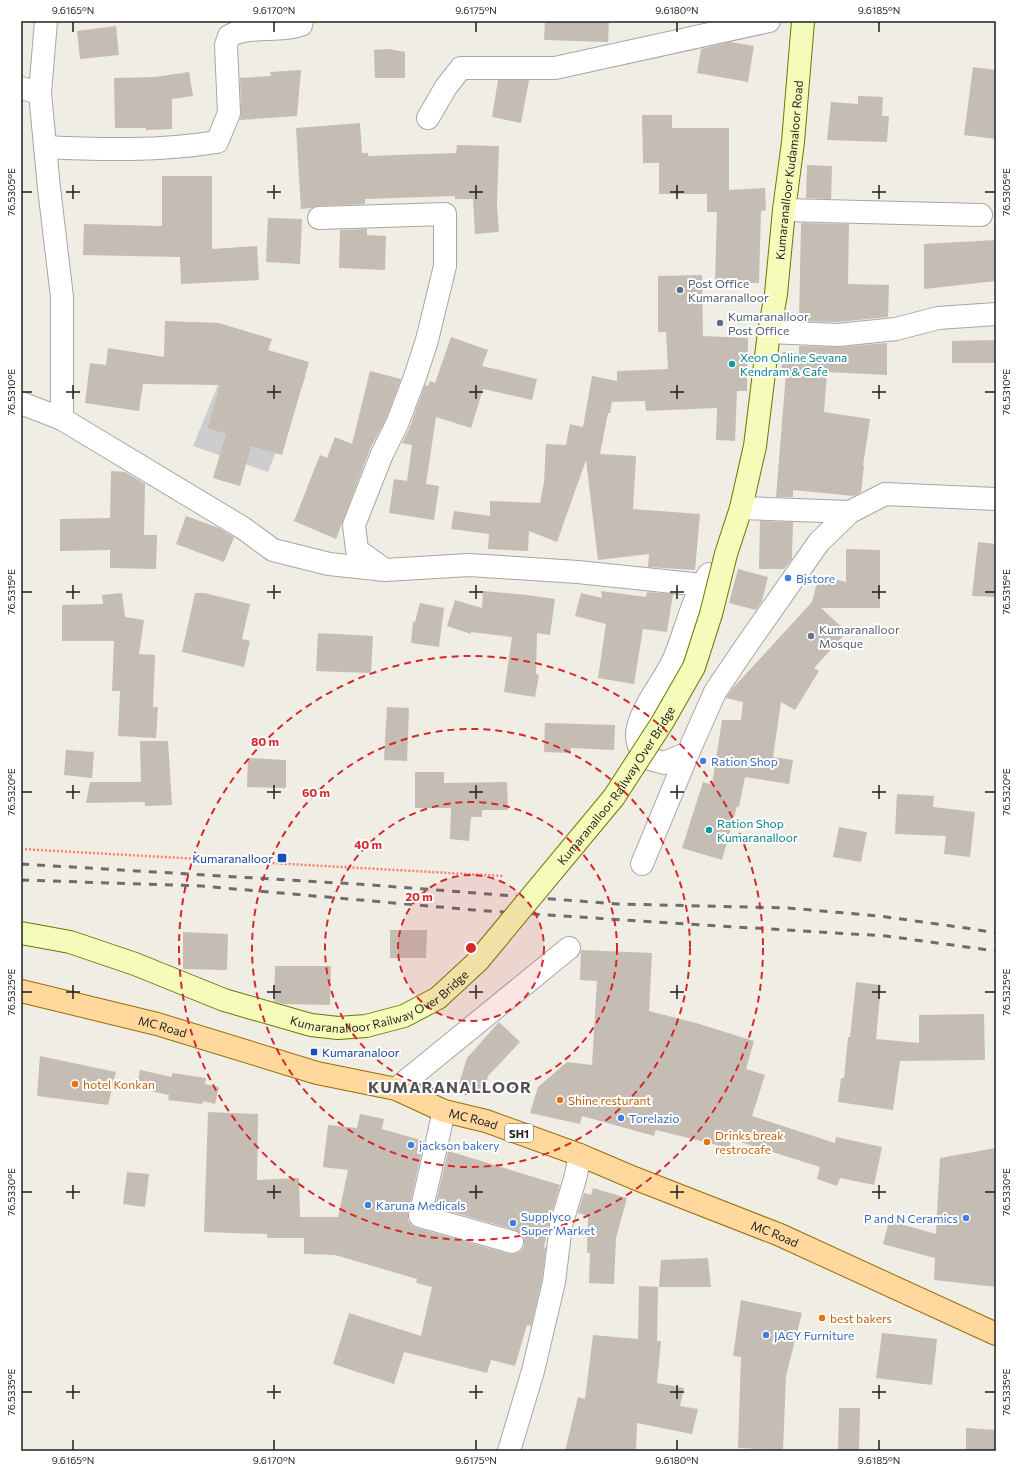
<svg xmlns="http://www.w3.org/2000/svg" width="1017" height="1472" font-family="Commissioner,sans-serif">
  <style>
    .religious { fill: #cdcdcd }
    .building { fill: #c5bcb4 }
    .lines { fill: none; stroke-linecap: round; stroke-linejoin: round }
    .minor-casing { stroke: #a6a6a6; stroke-width: 24 }
    .tertiary-casing { stroke: #a6a6a6; stroke-width: 24 }
    .secondary-casing { stroke: #687a02; stroke-width: 24 }
    .primary-casing { stroke: #9a6e00; stroke-width: 24 }
    .path { stroke: #fd7f69; stroke-width: 2.5; stroke-dasharray: 2 2; stroke-linecap: butt }
    .minor { stroke: #fff; stroke-width: 22 }
    .tertiary { stroke: #fff; stroke-width: 22 }
    .secondary { stroke: #f5fbb8; stroke-width: 22 }
    .primary { stroke: #fed89c; stroke-width: 22 }
    .rail { stroke: #6d6d6d; stroke-width: 3; stroke-dasharray: 8 8; stroke-linecap: butt }
    .secondary-bridge-casing { stroke: #687a02; stroke-width: 24; stroke-linecap: butt }
    .secondary-bridge { stroke: #f5fbb8; stroke-width: 22 }
    .ticks { fill: none; stroke: #1f1f1f; stroke-width: 1.5 }
    .ring { fill: none; stroke: #d62828; stroke-width: 2; stroke-dasharray: 7 5 }
    .service-dot { fill: #5c6f8a; stroke: #fff; stroke-width: 1.5 }
    .culture-dot { fill: #0f9aa8; stroke: #fff; stroke-width: 1.5 }
    .shop-dot { fill: #3f7fe0; stroke: #fff; stroke-width: 1.5 }
    .worship-dot { fill: #6b7280; stroke: #fff; stroke-width: 1.5 }
    .transit-dot { fill: #1a4fb4; stroke: #fff; stroke-width: 1.5 }
    .food-dot { fill: #e8710a; stroke: #fff; stroke-width: 1.5 }
    .labels { text-anchor: middle; dominant-baseline: central; stroke-width: 4; stroke-linejoin: round; paint-order: stroke }
    .shield { fill: #fff; stroke: #626262; stroke-width: 1 }
    .shield-label { font-size: 11px; font-weight: bold; fill: #1f1f1f }
    .street-label { font-size: 12px; fill: #1f1f1f; stroke: #fff }
    .service-label { font-size: 12px; fill: #4e5e75; stroke: #fff; text-anchor: start }
    .culture-label { font-size: 12px; fill: #0d838f; stroke: #fff; text-anchor: start }
    .shop-label { font-size: 12px; fill: #366cbe; stroke: #fff; text-anchor: start }
    .worship-label { font-size: 12px; fill: #5b616d; stroke: #fff; text-anchor: start }
    .transit-label { font-size: 12px; fill: #164399; stroke: #fff; text-anchor: end }
    .food-label { font-size: 12px; fill: #c56008; stroke: #fff; text-anchor: start }
    .district-label { font-size: 16px; font-weight: bold; letter-spacing: 1px; fill: #525252; stroke: #fff }
    .centre { fill: #d62828; stroke: #fff; stroke-width: 2 }
    .ring-label { font-size: 12px; text-anchor: middle; font-weight: bold; fill: #d62828; stroke: #fff; stroke-width: 4; stroke-linejoin: round; paint-order: stroke }
    .neatline { fill: none; stroke: #1f1f1f; stroke-width: 1.5 }
    .ticks-label { font-size: 10px; text-anchor: middle; fill: #1f1f1f }
  </style>
  <rect width="100%" height="100%" fill="#f0ede5"/>
  <path class="religious" d="M233,348l73,28 -38,96 -75,-26z"/>
  <g class="building">
    <path d="M545,21h64l-1,21 -64,-2z"/>
    <path d="M116,26l3,29 -39,4 -3,-28z"/>
    <path d="M730,42l24,4 -6,36 -51,-9 4,-24z"/>
    <path d="M389,49l16,3v26h-30l-1,-28z"/>
    <path d="M973,67l23,3v69l-32,-4z"/>
    <path d="M301,70l-4,46 -57,4 1,-8 -1,-34 31,-2 -1,-4z"/>
    <path d="M189,72l4,24 -21,3v30l-26,1v-2h-31l-1,-50 41,-1z"/>
    <path d="M498,80h31l-8,43 -29,-6z"/>
    <path d="M858,96l25,1 -1,19h7l-2,26 -60,-2 4,-38 27,2z"/>
    <path d="M642,115h30v13h57v62l36,-2 1,22 -5,1 -2,72 -44,-1 2,-70h-10v-18h-48v-31h-16z"/>
    <path d="M360,123l2,30h6v3l88,-3 1,-8 42,1 -2,58 2,28 -24,2 -2,-35h-18v-3l-90,3v5l-46,2 -7,2 -11,1 -5,-81z"/>
    <path d="M807,165l25,1 -1,33 -25,-1z"/>
    <path d="M162,176h50v73l45,-3 2,34 -78,4 -1,-27 -97,-2 1,-31 78,2z"/>
    <path d="M268,218l34,1 -2,45 -34,-2z"/>
    <path d="M801,223l48,1 -1,60 41,1 -1,32 -50,5 -39,-1z"/>
    <path d="M367,229v6l19,1 -1,34 -46,-2 1,-38z"/>
    <path d="M996,240v41l-72,8v-45z"/>
    <path d="M702,275l1,61 45,2 -1,53h-10l-2,50 -19,-1 1,-32 -71,3 -1,-10 -33,1 -2,11h-2l-8,41 36,2 -3,53 67,5 -5,56 -47,-3 1,-13 -51,6 -12,-100 -29,82 -28,-11 -1,20 -40,-2 1,-15 -38,-5 3,-18 36,5v-15l50,2 4,-21 2,-38 20,1 4,-21 13,3 9,-51 25,5v-10l51,-2 -2,-37h-8v-56z"/>
    <path d="M165,321l54,2 53,16 -4,11 41,12 -27,93 -31,-9 -11,40 -27,-8 13,-44 -18,-6 12,-43 -77,-1 -4,27 -54,-8 5,-40 16,2 2,-17 56,9z"/>
    <path d="M451,337l37,13 -6,16 55,13 -5,21 -49,-11 -12,39 -35,-11 -10,67 13,2 -5,34 -45,-7 5,-34 13,2 5,-36 -10,-2 7,-14 16,-44 3,1 2,-5 5,2z"/>
    <path d="M996,340v23h-44v-22z"/>
    <path d="M887,343v32l-60,-3 -3,40 46,7 -7,47h1l-3,26 -7,4 -61,-6v7h-17l10,-124h-5l2,-21 16,2v-8l40,1z"/>
    <path d="M370,371l31,8 -15,40 -16,30 -34,90 -42,-18 26,-66 7,3 8,-21 17,7z"/>
    <path d="M111,471l14,1 20,12 -1,51h13l-1,34 -46,-1v-18l-50,1v-32l50,-1z"/>
    <path d="M186,516l33,12 15,9 -10,25 -48,-18z"/>
    <path d="M760,521l33,1 -1,37 -8,10h-25z"/>
    <path d="M978,542l18,2v53l-24,-1z"/>
    <path d="M846,549l34,1v58h-59l26,24 -33,36 5,3 -24,39 -14,-8 -8,55 20,3 -4,24 -44,-7 -6,30 -2,-1 -15,54 -40,-12 21,-66 9,3 10,-65h19l2,-18 -17,-4 6,-9 80,-87 7,-27 27,7z"/>
    <path d="M738,569l30,8 -6,24 -6,9 -27,-7z"/>
    <path d="M483,591l44,4 28,4 -5,36 -13,-2 -1,41 3,1 -4,22 -31,-5 8,-55 -41,-5v2l-24,-8 8,-26 27,8z"/>
    <path d="M601,591l45,6 1,-5 26,2 -6,38 -24,-3 -9,55 -36,-6 8,-54 -31,-8 6,-23 21,5z"/>
    <path d="M122,593l3,24 19,3 -5,34 16,1 -2,52h5l-2,31 -38,-2 2,-45h-8l2,-50h-52v-36l41,-1 -1,-9z"/>
    <path d="M195,593h9l46,11 -8,35 8,2 -6,26 -62,-15z"/>
    <path d="M420,603l24,5 -5,39 -28,-4 2,-21h2z"/>
    <path d="M318,633l55,3 -2,37 -55,-2z"/>
    <path d="M387,707l22,1 -2,53 -23,-1z"/>
    <path d="M545,723l70,2 -1,25 -43,-2v5l-27,-1z"/>
    <path d="M140,741h28l4,64 -27,1v-4l-59,1 4,-21h51z"/>
    <path d="M66,750l28,2 -2,26 -28,-3z"/>
    <path d="M248,758l38,2v28l-39,-1z"/>
    <path d="M415,772h29v11l63,-1 1,28h-26v7h-11l-2,24 -19,-2 1,-31h-36z"/>
    <path d="M897,794l37,2 -1,11 42,5 -5,45 -26,-3 2,-18 -51,-2z"/>
    <path d="M839,827l28,5 -6,30 -28,-5z"/>
    <path d="M390,930h37l-1,28h-36z"/>
    <path d="M183,932l45,2 -1,36 -44,-1z"/>
    <path d="M581,950l71,3 -3,58 47,12 58,18 -8,28 19,6 -13,41 83,27 1,-6 46,10 -8,38 -34,-7 -3,8 -20,-7 3,-12 -89,-28 -2,9 -73,-18 -2,6 -72,-20 -2,8 -50,-11 8,-26 29,-25 25,3 5,-84 -17,-1z"/>
    <path d="M275,966h56l-1,39 -46,-1 -10,-2z"/>
    <path d="M856,982l25,3 -5,54 43,4v-28l65,-1 1,46 -85,1 -7,49 -55,-8 3,-24h3l4,-41h2z"/>
    <path d="M499,1022l21,20 -32,34 -4,15 -25,-7 8,-26z"/>
    <path d="M40,1056l76,16 -8,33 -71,-9z"/>
    <path d="M140,1070l32,7v-4l34,5 -1,6 14,3 -4,17 -12,-3 -1,3 -34,-4 1,-5 -33,-7z"/>
    <path d="M208,1112l50,2 -1,66 42,-2 1,39h38l10,-47 -25,-3 5,-42 29,3 3,-14 24,5 -2,10 42,12 -16,72v7l3,5 6,3 92,26h6l6,-3 3,-5v-7l-3,-6 -6,-3 -80,-23 13,-56 112,34 -11,38 -5,24 2,1 -4,32 -11,46 -4,-1 -12,41 -24,-6 -4,13 -83,-21 -10,32 -61,-20 16,-51 72,23 11,-49 -16,-4 1,-4 -82,-24 -31,-1v-16h-37v-4l-63,-2z"/>
    <path d="M996,1148v139l-62,-7 1,-22 -52,-14 6,-23 47,13 4,-76z"/>
    <path d="M127,1172l22,2 -4,33 -22,-3z"/>
    <path d="M593,1188l34,10 -11,40 -2,46 -25,-1 1,-30h-3l1,-37 -10,-3 6,-20 7,2z"/>
    <path d="M708,1258l3,29h-52l2,-27z"/>
    <path d="M639,1286l19,1 -1,54h4l-4,42 27,5 -4,18 18,3 -6,25 -55,-11 -1,28h-71l13,-54 7,2 8,-64 45,4z"/>
    <path d="M741,1300l61,13 -16,63 -3,74 -45,-2 3,-91 -8,-1z"/>
    <path d="M882,1333l55,6 -5,46 -56,-7z"/>
    <path d="M839,1408h21l-1,43h-21z"/>
    <path d="M966,1428l30,2v21h-30z"/>
  </g>
  <g class="lines">
    <g class="minor-casing">
      <g id="minor">
        <path d="M46,21l-6,72 9,95 13,109v122"/>
        <path d="M21,88l19,5"/>
        <path d="M428,118l18,-31 15,-19h94l214,-47"/>
        <path d="M45,147c57,3 115,4 172,-5l12,-29 -3,-68 3,-9c18,-9 37,-6 56,-8 5,0 11,-2 16,-3l1,-4"/>
        <path d="M784,210l197,5"/>
        <path d="M319,218l126,-4v52l-18,74 -12,37 -18,47 -15,30 -28,71 3,25 28,20"/>
        <path d="M769,332l69,3 58,-6 42,-11 58,-4"/>
        <path d="M642,864l46,-111"/>
        <path d="M396,1089l173,-141"/>
        <path d="M444,1111l-24,105 92,26"/>
      </g>
    </g>
    <g class="tertiary-casing">
      <g id="tertiary">
        <path d="M21,403l41,16 181,109 30,22 56,14 56,6 84,-5 109,7 124,13"/>
        <path d="M741,508l109,4"/>
        <path d="M709,574c-17,25 -23,56 -35,85 -10,22 -29,43 -36,68 -3,13 1,21 8,31l18,5 24,-10 27,-61 29,-43 75,-107 31,-30 35,-18 111,5"/>
        <path d="M509,1451l24,-80 21,-89 7,-57 14,-46 5,-24"/>
      </g>
    </g>
    <g class="secondary-casing">
      <g id="secondary">
        <path id="s1" d="M726,554l15,-46 14,-62 14,-114 7,-38 8,-84 9,-68 10,-121"/>
      </g>
    </g>
    <g class="primary-casing">
      <g id="primary">
        <path id="s2" d="M21,991l136,33 160,49 79,16 48,22 42,10 94,34 54,23 146,57 216,99"/>
      </g>
    </g>
    <path class="path" d="M21,849l482,27"/>
    <use href="#minor" class="minor"/>
    <use href="#tertiary" class="tertiary"/>
    <use href="#secondary" class="secondary"/>
    <use href="#primary" class="primary"/>
    <g class="rail">
      <path d="M21,864l351,21 245,19 171,4 91,8 87,12 30,5"/>
      <path d="M21,880l180,6 273,24 180,12 232,14 110,15"/>
    </g>
    <g class="secondary-bridge-casing">
      <g id="secondary-bridge">
        <path id="s3" d="M21,933l49,9 65,22 89,36 87,25 27,3 28,-2 38,-10 34,-18 40,-37 136,-164 48,-74 32,-56 17,-53 15,-60"/>
      </g>
    </g>
    <use href="#secondary-bridge" class="secondary-bridge"/>
  </g>
  <path class="ticks" d="M73,22v10M274,22v10M476,22v10M677,22v10M879,22v10M73,185v14M274,185v14M476,185v14M677,185v14M879,185v14M22,192h10M66,192h14M267,192h14M469,192h14M670,192h14M872,192h14M985,192h10M73,385v14M274,385v14M476,385v14M677,385v14M879,385v14M22,392h10M66,392h14M267,392h14M469,392h14M670,392h14M872,392h14M985,392h10M73,585v14M274,585v14M476,585v14M677,585v14M879,585v14M22,592h10M66,592h14M267,592h14M469,592h14M670,592h14M872,592h14M985,592h10M73,785v14M274,785v14M476,785v14M677,785v14M879,785v14M22,792h10M66,792h14M267,792h14M469,792h14M670,792h14M872,792h14M985,792h10M73,985v14M274,985v14M476,985v14M677,985v14M879,985v14M22,992h10M66,992h14M267,992h14M469,992h14M670,992h14M872,992h14M985,992h10M73,1185v14M274,1185v14M476,1185v14M677,1185v14M879,1185v14M22,1192h10M66,1192h14M267,1192h14M469,1192h14M670,1192h14M872,1192h14M985,1192h10M73,1385v14M274,1385v14M476,1385v14M677,1385v14M879,1385v14M22,1392h10M66,1392h14M267,1392h14M469,1392h14M670,1392h14M872,1392h14M985,1392h10M73,1440v10M274,1440v10M476,1440v10M677,1440v10M879,1440v10"/>
  <circle cx="471" cy="948" r="73" fill="#d62828" fill-opacity=".12"/>
  <g class="ring">
    <circle cx="471" cy="948" r="73"/>
    <circle cx="471" cy="948" r="146"/>
    <circle cx="471" cy="948" r="219"/>
    <circle cx="471" cy="948" r="292"/>
  </g>
  <g class="service-dot">
    <circle cx="680" cy="290" r="4"/>
    <circle cx="720" cy="323" r="4"/>
  </g>
  <g class="culture-dot">
    <circle cx="732" cy="364" r="4"/>
    <circle cx="709" cy="830" r="4"/>
  </g>
  <g class="shop-dot">
    <circle cx="788" cy="578" r="4"/>
    <circle cx="703" cy="761" r="4"/>
    <circle cx="621" cy="1118" r="4"/>
    <circle cx="411" cy="1145" r="4"/>
    <circle cx="368" cy="1205" r="4"/>
    <circle cx="966" cy="1218" r="4"/>
    <circle cx="513" cy="1223" r="4"/>
    <circle cx="766" cy="1335" r="4"/>
  </g>
  <circle class="worship-dot" cx="811" cy="636" r="4"/>
  <g class="transit-dot">
    <rect x="277" y="853" width="10" height="10" rx="2"/>
    <rect x="310" y="1048" width="8" height="8" rx="2"/>
  </g>
  <g class="food-dot">
    <circle cx="75" cy="1084" r="4"/>
    <circle cx="560" cy="1100" r="4"/>
    <circle cx="707" cy="1142" r="4"/>
    <circle cx="822" cy="1318" r="4"/>
  </g>
  <g class="labels">
    <rect class="shield" x="505" y="1124" width="28" height="18" rx="3"/>
    <g class="shield-label">
      <text x="519" y="1133">SH1</text>
    </g>
    <g class="street-label">
      <text stroke="none"><textPath href="#s1" startOffset="390">Kumaranalloor Kudamaloor Road</textPath></text>
      <text stroke="none"><textPath href="#s3" startOffset="716">Kumaranalloor Railway Over Bridge</textPath></text>
      <text stroke="none"><textPath href="#s3" startOffset="380">Kumaranalloor Railway Over Bridge</textPath></text>
      <text stroke="none"><textPath href="#s2" startOffset="146">MC Road</textPath></text>
      <text stroke="none"><textPath href="#s2" startOffset="471">MC Road</textPath></text>
      <text stroke="none"><textPath href="#s2" startOffset="794">MC Road</textPath></text>
    </g>
    <g class="service-label">
      <text x="688" y="283">Post Office<tspan x="688" dy="14">Kumaranalloor</tspan></text>
      <text x="728" y="316">Kumaranalloor<tspan x="728" dy="14">Post Office</tspan></text>
    </g>
    <g class="culture-label">
      <text x="740" y="357">Xeon Online Sevana<tspan x="740" dy="14">Kendram &amp; Cafe</tspan></text>
      <text x="717" y="823">Ration Shop<tspan x="717" dy="14">Kumaranalloor</tspan></text>
    </g>
    <g class="shop-label">
      <text x="796" y="578">Bjstore</text>
      <text x="711" y="761">Ration Shop</text>
      <text x="629" y="1118">Torelazio</text>
      <text x="419" y="1145">jackson bakery</text>
      <text x="376" y="1205">Karuna Medicals</text>
      <text x="521" y="1216">Supplyco<tspan x="521" dy="14">Super Market</tspan></text>
      <text x="958" y="1218" text-anchor="end">P and N Ceramics</text>
      <text x="774" y="1335">JACY Furniture</text>
    </g>
    <g class="worship-label">
      <text x="819" y="629">Kumaranalloor<tspan x="819" dy="14">Mosque</tspan></text>
    </g>
    <g class="transit-label">
      <text x="273" y="858">Kumaranalloor</text>
      <text x="322" y="1052" text-anchor="start">Kumaranaloor</text>
    </g>
    <g class="food-label">
      <text x="83" y="1084">hotel Konkan</text>
      <text x="568" y="1100">Shine resturant</text>
      <text x="715" y="1135">Drinks break<tspan x="715" dy="14">restrocafe</tspan></text>
      <text x="830" y="1318">best bakers</text>
    </g>
    <g class="district-label">
      <text x="450" y="1086">KUMARANALLOOR</text>
    </g>
  </g>
  <circle cx="471" cy="948" r="6" class="centre"/>
  <g class="ring-label">
    <text x="265" y="746">80 m</text>
    <text x="316" y="797">60 m</text>
    <text x="368" y="849">40 m</text>
    <text x="419" y="901">20 m</text>
  </g>
  <rect width="1017" height="1472" fill="none" stroke="#ffffff" stroke-width="44"/>
  <rect x="22" y="22" width="973" height="1428" class="neatline"/>
  <g class="ticks-label">
    <text x="73" y="14">9.6165°N</text>
    <text x="274" y="14">9.6170°N</text>
    <text x="476" y="14">9.6175°N</text>
    <text x="677" y="14">9.6180°N</text>
    <text x="879" y="14">9.6185°N</text>
    <text transform="translate(1006 192) rotate(-90)" y="4">76.5305°E</text>
    <text transform="translate(11 192) rotate(-90)" y="4">76.5305°E</text>
    <text transform="translate(1006 392) rotate(-90)" y="4">76.5310°E</text>
    <text transform="translate(11 392) rotate(-90)" y="4">76.5310°E</text>
    <text transform="translate(1006 592) rotate(-90)" y="4">76.5315°E</text>
    <text transform="translate(11 592) rotate(-90)" y="4">76.5315°E</text>
    <text transform="translate(1006 792) rotate(-90)" y="4">76.5320°E</text>
    <text transform="translate(11 792) rotate(-90)" y="4">76.5320°E</text>
    <text transform="translate(1006 992) rotate(-90)" y="4">76.5325°E</text>
    <text transform="translate(11 992) rotate(-90)" y="4">76.5325°E</text>
    <text transform="translate(11 1192) rotate(-90)" y="4">76.5330°E</text>
    <text transform="translate(1006 1192) rotate(-90)" y="4">76.5330°E</text>
    <text transform="translate(1006 1392) rotate(-90)" y="4">76.5335°E</text>
    <text transform="translate(11 1392) rotate(-90)" y="4">76.5335°E</text>
    <text x="73" y="1464">9.6165°N</text>
    <text x="274" y="1464">9.6170°N</text>
    <text x="476" y="1464">9.6175°N</text>
    <text x="677" y="1464">9.6180°N</text>
    <text x="879" y="1464">9.6185°N</text>
  </g>
</svg>
